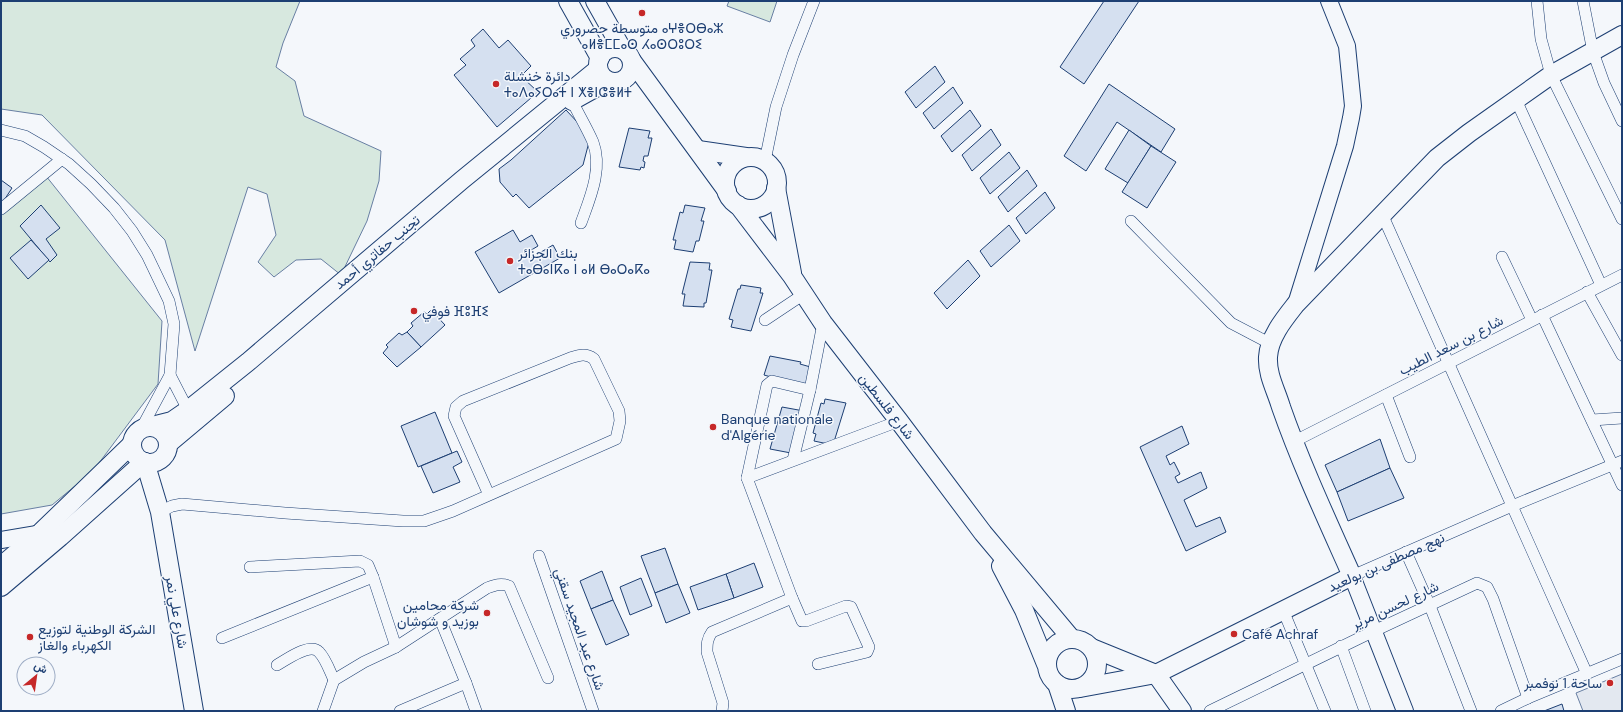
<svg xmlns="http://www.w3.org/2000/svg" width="1623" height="712" font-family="'DM Sans',Vazirmatn,'Noto Sans Tifinagh',sans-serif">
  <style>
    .green { fill: #d7e8df; stroke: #687fa3 }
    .parking { fill: #e3e8f0; stroke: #687fa3 }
    .building { fill: #d5e0f0; stroke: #1d3f73 }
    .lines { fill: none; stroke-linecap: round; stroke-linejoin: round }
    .street-casing { stroke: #1d3f73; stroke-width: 12 }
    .secondary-casing { stroke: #1d3f73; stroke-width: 18 }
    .primary-casing { stroke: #1d3f73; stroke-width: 20 }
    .street { stroke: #f4f7fb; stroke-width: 11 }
    .secondary { stroke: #f4f7fb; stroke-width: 16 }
    .primary { stroke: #f4f7fb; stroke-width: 18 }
    .poi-dot { fill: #c62828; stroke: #f4f7fb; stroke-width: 1.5 }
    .labels { text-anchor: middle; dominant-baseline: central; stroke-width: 3; stroke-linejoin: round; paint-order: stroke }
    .poi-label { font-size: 14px; fill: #1d3f73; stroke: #f4f7fb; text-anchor: start }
    .street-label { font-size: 14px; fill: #1d3f73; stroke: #f4f7fb }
  </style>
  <rect width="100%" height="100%" fill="#f4f7fb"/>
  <g class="green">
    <path d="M1,1h299l-17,42 -7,24 19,14 9,35 77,35 -2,30 -12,40 -26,54 -20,-16 -25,1 -22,17 -16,-15 18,-27 -9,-41 -19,-7 -53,164 -30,-111 -123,-125 -41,-6z"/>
    <path d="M729,1h48l-7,21 -43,-16z"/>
    <path d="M46,176l116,145 -4,63 -65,87 -41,34 -51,9v-300z"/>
  </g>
  <path class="parking" d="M1622,674v37h-39l-7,-18z"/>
  <g class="building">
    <path d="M1104,1h35l-55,83 -24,-17z"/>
    <path d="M483,29l16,19 9,-8 23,26 -10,10 17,16 -41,35 -43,-52 12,-10 -6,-6 15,-13 -4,-6z"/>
    <path d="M935,66l10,16 -29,26 -11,-16z"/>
    <path d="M1109,84l66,45 -14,23 -44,-30 -31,49 -22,-15z"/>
    <path d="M953,87l10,16 -29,26 -11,-16z"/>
    <path d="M566,110l14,15 9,17 -6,23 -54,43 -13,-14 -3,3 -13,-15 -1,-13 12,-9z"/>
    <path d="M970,110l11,16 -29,26 -11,-16z"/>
    <path d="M629,128l21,3 -2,7h4l-4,18h-4l-1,5 2,1 -1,6 -3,-1 -1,3 -21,-3z"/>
    <path d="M991,129l10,16 -29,26 -10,-16z"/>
    <path d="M1129,130l22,16 -23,37 -23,-14z"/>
    <path d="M1151,146l25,16 -29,46 -25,-16z"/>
    <path d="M1009,152l11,16 -30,26 -10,-16z"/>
    <path d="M1027,170l10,16 -29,26 -10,-15z"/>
    <path d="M1,180l11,8 -11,17z"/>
    <path d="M1045,192l10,16 -29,26 -10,-16z"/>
    <path d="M41,205l19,23 -14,11 11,16 -7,7 -30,-36z"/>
    <path d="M685,205l20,3 -4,13h3l-5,20h-3l-3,11 -19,-3 2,-9h-3l7,-28 3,1z"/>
    <path d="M1009,225l11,16 -29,26 -11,-16z"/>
    <path d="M513,230l7,12 12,-7 6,11 -10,6 3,6 22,-13 7,13 -61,35 -24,-41z"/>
    <path d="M31,240l18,20 -21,19 -18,-21z"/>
    <path d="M968,260l12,16 -33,33 -13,-16z"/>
    <path d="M690,262l20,1 -1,7h3l-6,33h-2v4l-21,-1 2,-12h-3z"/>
    <path d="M741,285l20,3 -1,5h3l-12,38 -20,-4 2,-7 -4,-1 9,-30h2z"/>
    <path d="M431,310l14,15 -24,22 -14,-15 6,-6 -2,-3 13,-11 3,2z"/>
    <path d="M407,332l14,15 -24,20 -14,-14 5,-6 -2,-2 13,-12 3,2z"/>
    <path d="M770,356l31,6 -1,2 14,4 -7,19 -43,-12z"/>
    <path d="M825,399l21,4 -13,42 -19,-4 2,-7 -3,-1 8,-30 3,1z"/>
    <path d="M782,407l22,4 -13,42 -21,-4z"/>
    <path d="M435,412l17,41 -34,14 -17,-41z"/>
    <path d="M1182,426l7,18 -23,12 4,9 4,-3 6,12 -5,3 3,6 23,-11 6,16 -23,12 12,27 24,-10 6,15 -40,19 -46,-104z"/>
    <path d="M1380,439l10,29 -53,24 -12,-27z"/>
    <path d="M457,451l5,11 -9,5 7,15 -27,11 -12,-27z"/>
    <path d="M1390,468l14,30 -56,23 -11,-29z"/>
    <path d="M665,548l13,36 -23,9 -14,-37z"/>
    <path d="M754,563l9,24 -29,11 -8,-24z"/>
    <path d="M602,571l11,29 -22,9 -11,-28z"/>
    <path d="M726,574l8,24 -36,12 -8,-23z"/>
    <path d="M641,578l11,28 -22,9 -10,-28z"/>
    <path d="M678,584l12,29 -24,10 -11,-30z"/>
    <path d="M613,600l16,35 -23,10 -15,-36z"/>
    <path d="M1562,704l2,7h-20z"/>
  </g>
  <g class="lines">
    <g class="street-casing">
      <g id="street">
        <path d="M1537,1l4,38 10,36 71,144"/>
        <path d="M1583,1l10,51 11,31 18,38"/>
        <path d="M1516,100l85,185"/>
        <path d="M572,101c7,14 15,27 21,41 10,27 -3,56 -12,81"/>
        <path d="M1,130l24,6 19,11 25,17 22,20 23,24 18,23 15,24 22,46 5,23 -4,51 -29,54"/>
        <path d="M765,161l11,-54 17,-52 21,-54"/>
        <path d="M1,209l61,-50"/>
        <path d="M1382,214l205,460"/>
        <path d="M1131,221l100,102 40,21"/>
        <path d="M1502,257l30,63"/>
        <path d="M1587,292l35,63"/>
        <path d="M1542,315l80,170"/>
        <path d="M765,320l39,-26"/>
        <path d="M170,375l18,35"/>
        <path d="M1386,395l24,62"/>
        <path d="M1592,420l30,-2"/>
        <path d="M1293,442l329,-167"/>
        <path d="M793,460l17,-70 13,-67"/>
        <path d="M747,478l152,-57"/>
        <path d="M160,512l12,-6 10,-2 103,9 118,8h21l29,-10 163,-72 4,-18 -1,-10 -25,-52c-8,-6 -14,-4 -24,-1l-107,43 -7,6 -2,9 35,79"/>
        <path d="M1406,552l24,54 41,105"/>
        <path d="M539,556l54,155"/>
        <path d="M250,567l110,-6 8,4 5,12"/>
        <path d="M1352,576l160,-70 110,-45"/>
        <path d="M792,598l10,23h4l40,-15 5,1 18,40 -2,5 -49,12"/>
        <path d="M1283,610l42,101"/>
        <path d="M440,619l26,64"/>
        <path d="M222,638l151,-61 23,70"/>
        <path d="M1341,646l24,65"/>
        <path d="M277,665c9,-5 33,-23 42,-13 7,7 11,20 15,28"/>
        <path d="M323,711l11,-31 30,-18 32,-15 91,-59c8,-3 14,-5 22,-2l39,92"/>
        <path d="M400,711l66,-28 10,28"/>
        <path d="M722,711l1,-8 -16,-51c0,-8 0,-13 5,-20l80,-34 -45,-120 20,-93 5,-4 38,9"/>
        <path d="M1210,711l164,-80 103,-48 10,4 6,12 35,99"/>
        <path d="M1501,711l27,-13 94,-39"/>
      </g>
    </g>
    <g class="secondary-casing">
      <g id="secondary">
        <path d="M1296,304l49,-158 6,-28 2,-12 -6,-60 -18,-45"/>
        <path d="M1,540l42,-7"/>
        <path d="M1352,576l53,135"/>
      </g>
    </g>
    <g class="primary-casing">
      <g id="primary">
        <path d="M568,1l32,57"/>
        <path d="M595,1l27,48"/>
        <circle cx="615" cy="65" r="17"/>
        <path d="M632,61l95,130"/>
        <path d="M572,101l36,-20"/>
        <path d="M698,150l48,7"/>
        <circle cx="751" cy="183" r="26"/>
        <path d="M776,188l16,85"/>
        <path d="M738,205l54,71 31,47 76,98 84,112 88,105"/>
        <path d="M152,426l20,-5 16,-11 60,-48 214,-182 136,-111"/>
        <circle cx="150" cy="445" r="18"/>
        <path d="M169,443l56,-47"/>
        <path d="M145,462l15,50 34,199"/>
        <path d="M1,566l40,-34 91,-88"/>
        <path d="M1001,566l23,44 22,54"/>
        <path d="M1,587l59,-50 84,-75"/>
        <circle cx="1072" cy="664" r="25"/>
        <path d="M1092,648l64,26"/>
        <path d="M1156,674l26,37"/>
        <path d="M1057,684l9,27"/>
        <path d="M1080,688l76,-14 196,-98c-25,-56 -51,-112 -71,-169 -5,-17 -14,-32 -13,-50 1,-20 17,-39 28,-53l141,-146 32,-25 82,-58 71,-40"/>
      </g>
    </g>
    <use href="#street" class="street"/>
    <use href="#secondary" class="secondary"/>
    <use href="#primary" class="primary"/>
  </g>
  <g class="poi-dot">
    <circle cx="642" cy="13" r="4"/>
    <circle cx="496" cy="84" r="4"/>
    <circle cx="510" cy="261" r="4"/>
    <circle cx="414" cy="311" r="4"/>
    <circle cx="713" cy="427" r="4"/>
    <circle cx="487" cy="613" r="4"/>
    <circle cx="1234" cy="634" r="4"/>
    <circle cx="30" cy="637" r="4"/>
    <circle cx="1610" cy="683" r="4"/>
  </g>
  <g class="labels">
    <g class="poi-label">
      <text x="642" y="28" text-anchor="middle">متوسطة حصروري ⴰⵖⴻⵔⴱⴰⵣ<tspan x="642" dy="16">ⴰⵍⴻⵎⵎⴰⵙ ⵃⴰⵙⵔⵓⵔⵉ</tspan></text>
      <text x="504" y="76">دائرة خنشلة<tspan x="504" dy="16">ⵜⴰⴷⴰⵢⵔⴰⵜ ⵏ ⵅⴻⵏⵛⴻⵍⵜ</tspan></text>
      <text x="518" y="253">بنك الجزائر<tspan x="518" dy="16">ⵜⴰⴱⴰⵏⴽⴰ ⵏ ⴰⵍ ⴱⴰⵔⴰⴽⴰ</tspan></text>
      <text x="422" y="311">فوفي ⴼⵓⴼⵉ</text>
      <text x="721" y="419">Banque nationale<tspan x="721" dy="16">d'Algérie</tspan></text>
      <text x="479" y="605" text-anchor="end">شركة محامين<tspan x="479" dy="16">بوزيد و شوشان</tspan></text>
      <text x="38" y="629">الشركة الوطنية لتوزيع<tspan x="38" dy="16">الكهرباء والغاز</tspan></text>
      <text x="1242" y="634">Café Achraf</text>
      <text x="1602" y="683" text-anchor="end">ساحة 1 نوفمبر</text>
    </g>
    <g class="street-label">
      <text transform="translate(377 252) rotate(-40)">تجنب حفاتري أحمد</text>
      <text transform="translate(1451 345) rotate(-27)">شارع بن سعد الطيب</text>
      <text transform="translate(887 406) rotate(52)">شارع فلسطين</text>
      <text transform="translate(1386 562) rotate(-24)">نهج مصطفى بن بولعيد</text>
      <text transform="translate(1395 605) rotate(-25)">شارع لحسن مرير</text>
      <text transform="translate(177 612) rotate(80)">شارع علي نمر</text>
      <text transform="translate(580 629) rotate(71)">شارع عبد المجيد سقني</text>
    </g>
  </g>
  <rect width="1623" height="712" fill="none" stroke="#1d3f73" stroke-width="4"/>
  <g transform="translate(36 676) rotate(29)"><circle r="19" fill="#f4f7fb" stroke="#9eadc5"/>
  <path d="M0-3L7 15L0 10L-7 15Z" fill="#c62828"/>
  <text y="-6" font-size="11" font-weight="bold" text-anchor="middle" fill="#1d3f73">ش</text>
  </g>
</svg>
